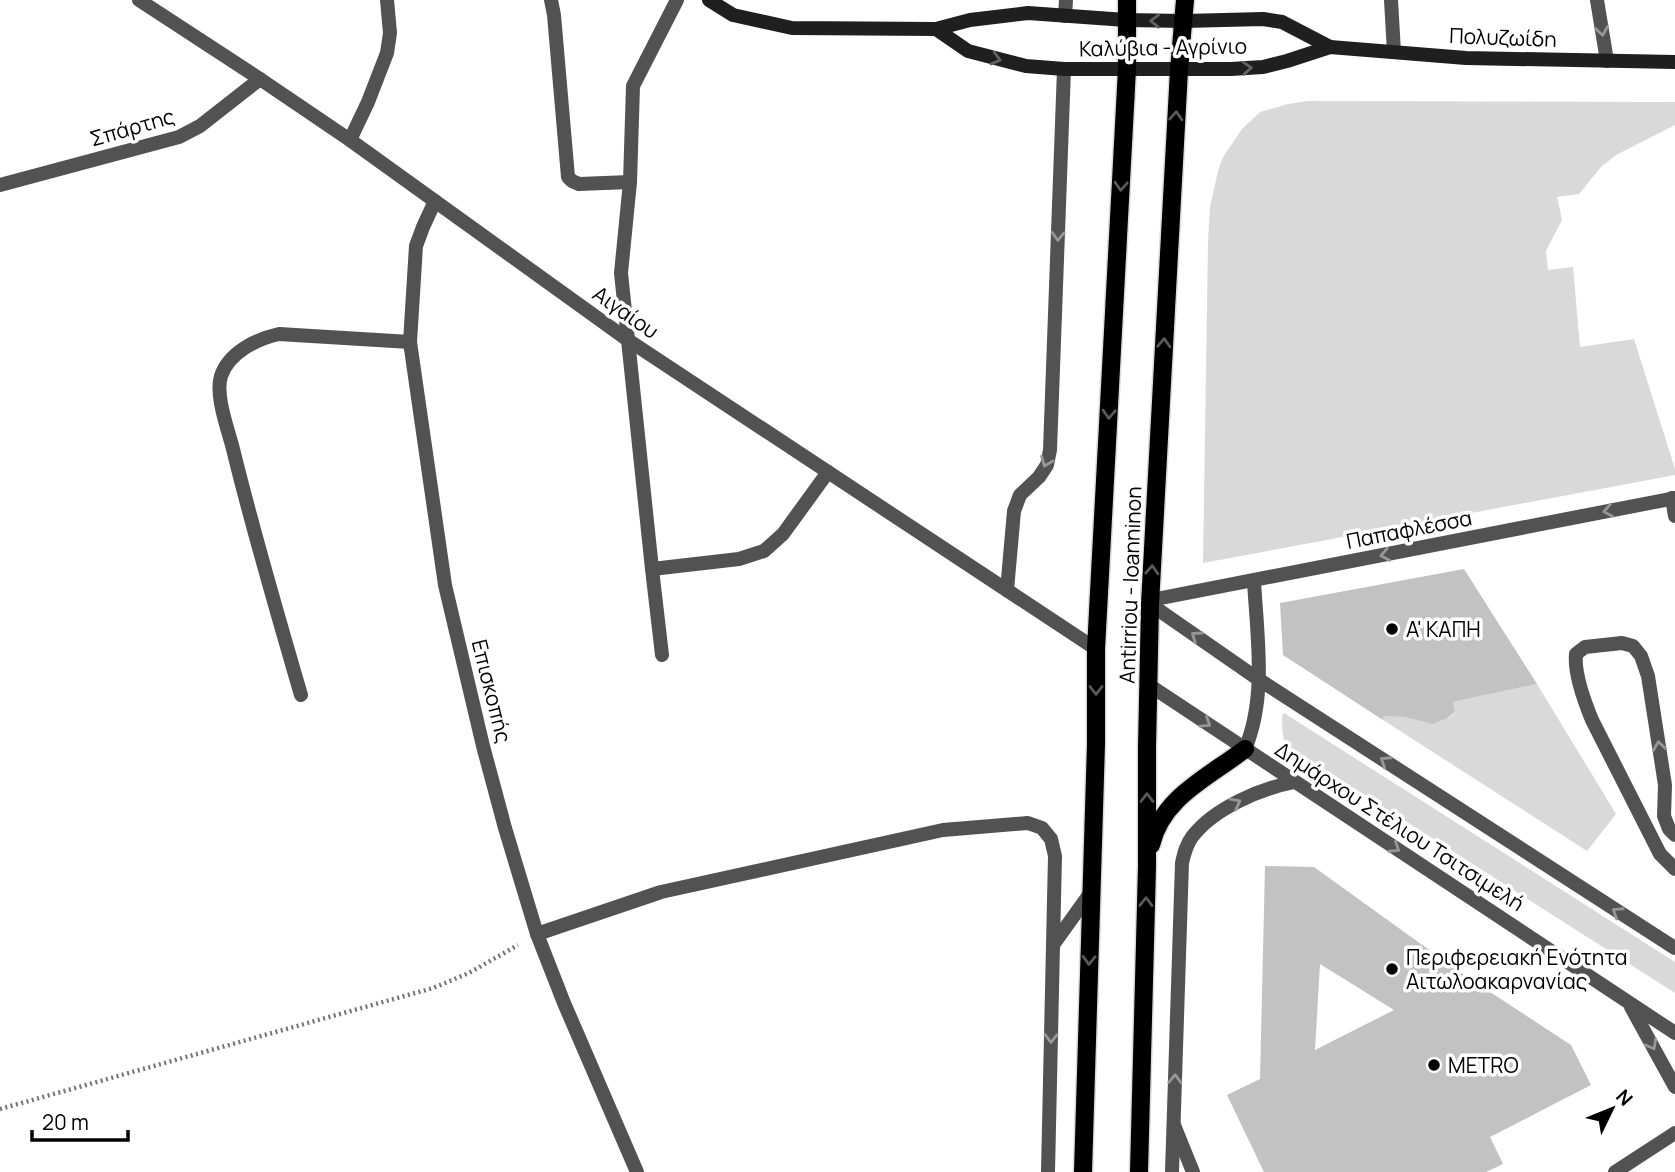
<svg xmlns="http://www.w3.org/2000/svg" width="1675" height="1172" font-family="Manrope,sans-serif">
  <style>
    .green { fill: #d9d9d9 }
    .building { fill: #c2c2c2; fill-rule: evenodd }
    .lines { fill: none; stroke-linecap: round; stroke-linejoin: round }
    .primary-casing { stroke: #dbdbdb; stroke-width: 21 }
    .path { stroke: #747474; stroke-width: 4.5; stroke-dasharray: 2 3.5; stroke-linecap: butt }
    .service { stroke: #525252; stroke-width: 14 }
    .minor { stroke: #525252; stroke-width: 14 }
    .tertiary { stroke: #525252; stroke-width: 14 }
    .secondary { stroke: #1f1f1f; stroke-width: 14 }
    .primary { stroke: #000; stroke-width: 18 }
    .oneway { stroke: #626262 }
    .oneway2 { stroke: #979797 }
    .oneway3 { stroke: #595959 }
    .poi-dot { fill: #000; stroke: #fff; stroke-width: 2.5 }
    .labels { text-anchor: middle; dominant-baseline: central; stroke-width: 7; stroke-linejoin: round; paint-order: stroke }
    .street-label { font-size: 21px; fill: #000; stroke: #fff }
    .poi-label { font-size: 21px; fill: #000; stroke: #fff; text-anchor: start }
  </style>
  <rect width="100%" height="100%" fill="#fff"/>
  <g class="green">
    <path d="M1308,101l367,1v23l-59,30 -15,12 -22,27 -22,3 5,23 -16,31 2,19 25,-3 7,80 54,-8 41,130v6l-472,88 5,-322 2,-34 8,-36 5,-14 19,-28 18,-17 28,-8z"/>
    <path d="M1537,684l79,130 -29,37 -204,-131 1,-4c7,0 15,0 23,1 24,5 26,12 48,-4l-2,-11z"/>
    <path d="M1284,713l391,249v31l-384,-245c-11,-7 -8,-20 -9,-32z"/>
  </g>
  <g class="building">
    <path d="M1464,569l73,115 -84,18 2,10 -9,7 -13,5 -28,-7 -21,-1 -1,4 -100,-65 -3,-52z"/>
    <path d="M1265,866l49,1 150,108 107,70 20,40 -101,52 13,27 -17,8h-222l-37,-77 33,-16zM1320,964l74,46 -79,40z"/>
  </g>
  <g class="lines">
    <g class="primary-casing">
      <g id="primary">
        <path d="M1151,845c11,-48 58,-68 94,-96"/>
        <path d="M1083,1172l13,-428v-95l31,-580v-69"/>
        <path d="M1139,1172l8,-306v-119l3,-143 29,-534 6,-70"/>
      </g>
    </g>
    <path class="path" d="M0,1109l433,-121 36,-15 49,-28"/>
    <g class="service">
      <path d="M301,695c-24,-82 -48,-164 -68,-246 -5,-20 -18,-53 -12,-73 8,-24 36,-37 58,-42l131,8"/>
      <path d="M1675,835l-6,-6 -5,-13 1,-31 -17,-109 -7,-20 -8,-10 -11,-3 -37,4 -9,7c-2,19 9,49 16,66l68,134 15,15"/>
      <path d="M537,934l124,-42 282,-62 85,-7 14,5 9,11 4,17 -2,89"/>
      <path d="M1174,1125l19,47"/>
    </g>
    <g class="minor">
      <path d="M551,0l3,15 14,162 4,4 7,3 51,-2"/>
      <path d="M1391,0l3,52"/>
      <path d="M1597,0l10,61"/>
      <path d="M1065,16l1,-16"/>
      <path d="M350,140l18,-38 19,-49 3,-20 -3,-33"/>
      <path d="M0,185l179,-48 21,-11 60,-47"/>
      <path d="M435,201l-12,26 -7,19 -6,96 35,243 38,161 22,82 32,106 27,69 73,169"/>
      <path d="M1672,498l3,18"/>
      <path d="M652,569l87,-10 25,-8 19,-17 45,-62"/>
      <path d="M1007,590l7,-79 6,-16 19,-18 8,-12 3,-15 14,-381"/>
      <path d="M1151,600l524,-102"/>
      <path d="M1150,604l108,75 417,269"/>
      <path d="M662,655l-10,-86 -31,-296 9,-91 3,-96 44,-86"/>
      <path d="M1149,685l526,348"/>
      <path d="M1245,749c22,-52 12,-113 9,-168"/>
      <path d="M1631,1007l44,80"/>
      <path d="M1615,1172l60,-39"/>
    </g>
    <g class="tertiary">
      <path d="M139,0l121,79 90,61 278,200 468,309"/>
      <path d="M1048,1172l5,-227 38,-53"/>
      <path d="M1172,1172l10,-309c2,-9 4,-18 10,-26 22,-29 68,-48 102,-55"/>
    </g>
    <g class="secondary">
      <path d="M709,0l24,15 59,13 144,1 34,-9 58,-7 98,7 58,1 79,-2 19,3 48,25"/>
      <path d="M936,29l32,22 58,15 38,3h167l32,-2 24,-6 43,-14 136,11 209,4"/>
    </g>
    <use href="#primary" class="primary"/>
  </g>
  <defs><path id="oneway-chevron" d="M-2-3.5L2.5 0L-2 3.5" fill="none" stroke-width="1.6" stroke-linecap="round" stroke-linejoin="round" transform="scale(1.75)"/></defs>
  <g class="oneway">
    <use href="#oneway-chevron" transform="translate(1155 21) rotate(-179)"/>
    <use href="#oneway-chevron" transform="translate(996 59) rotate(15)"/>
    <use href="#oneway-chevron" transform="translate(1247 68) rotate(-4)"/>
  </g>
  <g class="oneway2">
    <use href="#oneway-chevron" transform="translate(1602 31) rotate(81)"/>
    <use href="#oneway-chevron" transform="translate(1058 236) rotate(92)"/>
    <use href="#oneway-chevron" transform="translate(1046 462) rotate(112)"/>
    <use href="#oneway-chevron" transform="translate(1608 511) rotate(169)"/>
    <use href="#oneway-chevron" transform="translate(1385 555) rotate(169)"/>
    <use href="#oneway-chevron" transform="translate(1196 636) rotate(-145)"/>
    <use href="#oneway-chevron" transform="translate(1206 723) rotate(34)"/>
    <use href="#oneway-chevron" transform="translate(1659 746) rotate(-98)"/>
    <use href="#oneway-chevron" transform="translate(1385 761) rotate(-147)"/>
    <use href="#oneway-chevron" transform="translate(1236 803) rotate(-28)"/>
    <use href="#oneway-chevron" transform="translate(1395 848) rotate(33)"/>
    <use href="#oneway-chevron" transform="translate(1617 912) rotate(-147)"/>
    <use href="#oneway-chevron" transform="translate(1051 1038) rotate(91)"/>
    <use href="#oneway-chevron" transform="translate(1652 1045) rotate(61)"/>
    <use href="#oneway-chevron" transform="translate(1175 1079) rotate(-88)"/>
  </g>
  <g class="oneway3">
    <use href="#oneway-chevron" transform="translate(1176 116) rotate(-87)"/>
    <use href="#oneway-chevron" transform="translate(1121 186) rotate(93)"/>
    <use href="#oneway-chevron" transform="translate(1164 343) rotate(-87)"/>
    <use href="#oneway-chevron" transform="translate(1109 414) rotate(93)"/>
    <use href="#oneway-chevron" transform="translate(1152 570) rotate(-87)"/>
    <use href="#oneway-chevron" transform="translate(1096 690) rotate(90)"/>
    <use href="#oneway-chevron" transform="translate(1147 798) rotate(-90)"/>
    <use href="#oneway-chevron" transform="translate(1146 902) rotate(-89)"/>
    <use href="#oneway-chevron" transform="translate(1089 960) rotate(92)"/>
  </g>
  <g class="poi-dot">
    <circle cx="1392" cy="629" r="7"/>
    <circle cx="1392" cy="969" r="7"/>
    <circle cx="1434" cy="1065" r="7"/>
  </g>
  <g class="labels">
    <g class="street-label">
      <text transform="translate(1503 37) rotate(2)">Πολυζωίδη</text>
      <text transform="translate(1163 47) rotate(-1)">Καλύβια - Αγρίνιο</text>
      <text transform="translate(132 127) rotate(-16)">Σπάρτης</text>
      <text transform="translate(626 312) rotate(35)">Αιγαίου</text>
      <text transform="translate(1409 529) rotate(-11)">Παπαφλέσσα</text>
      <text transform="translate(1130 585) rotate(-88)">Antirriou - Ioanninon</text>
      <text transform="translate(492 691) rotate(76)">Επισκοπής</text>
      <text transform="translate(1400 826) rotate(33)">Δημάρχου Στέλιου Τσιτσιμελή</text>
    </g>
    <g class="poi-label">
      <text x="1406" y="629">Α' ΚΑΠΗ</text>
      <text x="1406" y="957">Περιφερειακή Ενότητα<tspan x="1406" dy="24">Αιτωλοακαρνανίας</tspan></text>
      <text x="1448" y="1065">METRO</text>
    </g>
  </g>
  <g transform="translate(1612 1109) rotate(47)" stroke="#ffffff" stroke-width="5" paint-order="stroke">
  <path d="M0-5L12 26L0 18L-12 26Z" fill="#000000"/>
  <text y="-10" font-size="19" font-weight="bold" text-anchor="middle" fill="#000000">N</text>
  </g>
  <path d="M32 1130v10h96v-10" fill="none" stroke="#000000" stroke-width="3.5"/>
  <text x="42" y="1130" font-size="21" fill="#000000" stroke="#ffffff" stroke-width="5" paint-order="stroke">20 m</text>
</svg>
